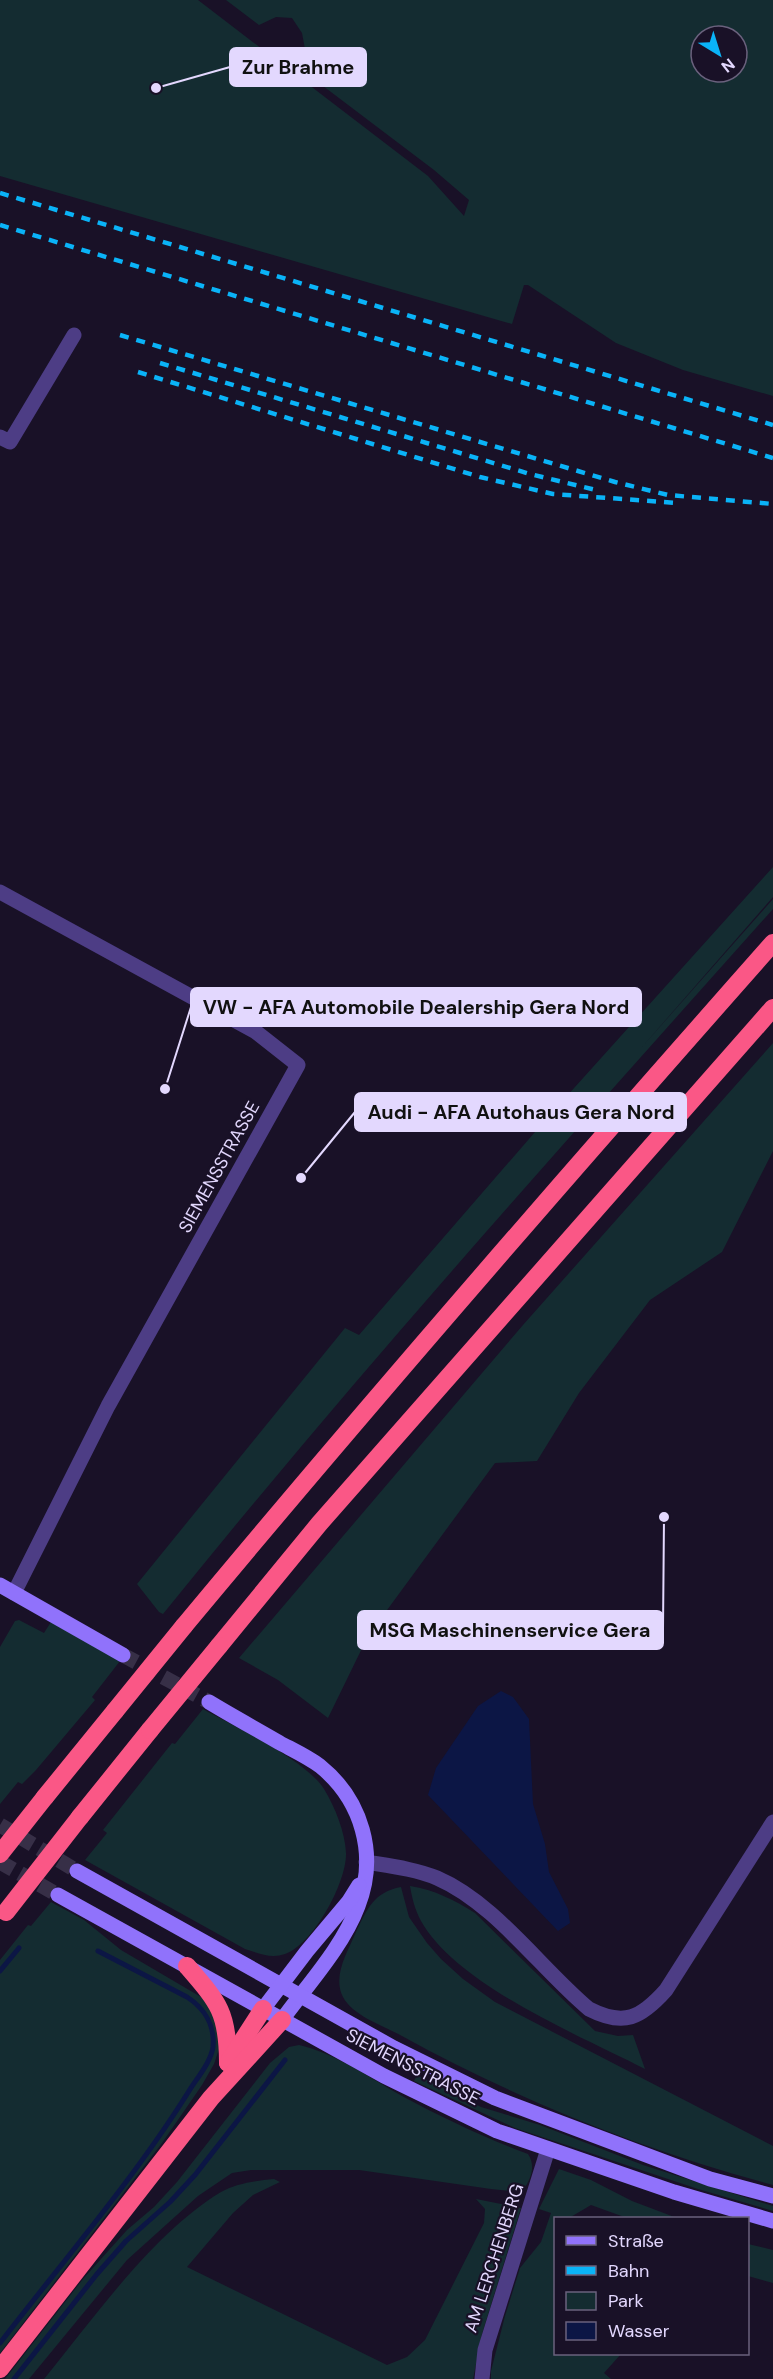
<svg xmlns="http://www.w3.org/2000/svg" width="773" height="2379" font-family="'DM Sans',sans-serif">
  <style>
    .green { fill: #142c31; fill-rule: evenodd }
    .water { fill: #0c1645 }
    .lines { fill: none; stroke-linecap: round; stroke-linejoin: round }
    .stream { stroke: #0c1645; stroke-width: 5 }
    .secondary-tunnel { stroke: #372f47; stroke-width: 15; stroke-dasharray: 15 8; stroke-linecap: butt }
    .street { stroke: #4d3d85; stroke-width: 15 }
    .secondary { stroke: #9072fb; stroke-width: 15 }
    .highway { stroke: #fa5786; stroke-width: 18 }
    .rail { stroke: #0ab3f7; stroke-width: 4.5; stroke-dasharray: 9 8; stroke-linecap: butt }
    .highway-bridge { stroke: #fa5786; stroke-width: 18 }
    .labels { text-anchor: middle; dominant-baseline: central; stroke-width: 4.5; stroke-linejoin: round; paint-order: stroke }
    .street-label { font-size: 18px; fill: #e3d8fe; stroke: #191127 }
    .leader { fill: none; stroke: #e3d8fe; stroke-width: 2 }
    .callout-dot { fill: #e3d8fe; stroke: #191127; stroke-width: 2 }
    .callout { fill: #e3d8fe; stroke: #e3d8fe; stroke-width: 2 }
    .callout-label { font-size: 20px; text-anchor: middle; font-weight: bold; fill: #111 }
  </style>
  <rect width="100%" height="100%" fill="#191127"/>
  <g class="green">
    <path d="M0,0h198l230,176 36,40 5,-16 -35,-30 -140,-106 11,-15 -3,-16 -10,-15 -16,-1 -17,8 -33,-25h547v396l-90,-26 -67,-27 -88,-58h-4l-12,39 -512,-148zM701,36h36v36h-36z"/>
    <path d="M773,867v30l-131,150 131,-148v10c-207,232 -415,463 -610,705l-4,-2 -22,-28 208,-256 14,7 189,-218z"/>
    <path d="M773,1043v108l-51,101 -72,48 -71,93 -42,68 -42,2 -127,173 -40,82 -50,-38 -39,-22 284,-333z"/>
    <path d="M19,1620l25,13 7,-11 69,39 -28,36 3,3 -59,70 -14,14 -4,-2 -18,22v-157l15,-26z"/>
    <path d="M203,1709c32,18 103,51 121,80 11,18 21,43 22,64 1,29 -33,92 -61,101 -14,5 -27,-1 -40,-5l-160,-89 22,-27 -4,-3 69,-87 3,1z"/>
    <path d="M410,1886c25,4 44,14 65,27l120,118 23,5 15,-1 12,34c-66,-34 -187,-83 -224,-148 -6,-11 -9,-23 -11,-35z"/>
    <path d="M401,1887l8,30 18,26 14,16 22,20 32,23 278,144v39c-129,-35 -253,-84 -371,-149 -18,-10 -49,-20 -59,-39 -11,-21 5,-46 13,-65 11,-23 18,-40 45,-45z"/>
    <path d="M51,1902l33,18 37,30 80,47 11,12 5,13 2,27 -5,15 -12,21 -40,58 -162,210v-393l28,-35 3,1z"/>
    <path d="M299,2045c36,8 71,33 103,51 41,22 83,42 126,58 8,12 3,24 -4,35l-14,2 -19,-2 -132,-19h-108l-19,3 -34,23 -71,64 -98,119h-24l78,-100 44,-49 27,-23 23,-25 93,-119 19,-16z"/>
    <path d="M417,2075l64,32 59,18 103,40 130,41v5l-75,-22 -183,-61 -101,-47z"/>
    <path d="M559,2169l32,11 41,21 45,17h-50l-36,-13 -22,13h-13v136h65l-17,19 7,6h-120v-8l14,-55 15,-48 21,-26 10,-29 -12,-4z"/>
    <path d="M274,2179l6,3 -27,13 -20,18 -46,54 200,98 20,-8 18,-17 59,-117 1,-14 -9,-10 45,9 -39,126 -9,45h-429c50,-61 109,-146 177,-187 16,-9 34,-11 53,-13z"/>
    <path d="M748,2244l25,6v33l-25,-7z"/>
  </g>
  <path class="water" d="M501,1691l12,6 16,22 4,85 12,40 4,28 19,37 2,14 -12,8 -130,-136 8,-27 42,-62z"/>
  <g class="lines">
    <g class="stream">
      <path d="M0,1971l19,-23"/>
      <path d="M0,2343c64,-83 134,-164 189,-252 8,-13 22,-29 24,-44 2,-22 -9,-39 -26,-50l-89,-46"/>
      <path d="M14,2379l83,-105 29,-33 44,-39 25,-27 90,-115"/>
    </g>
    <g class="secondary-tunnel">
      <path d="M123,1655l86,47"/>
      <path d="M0,1825l77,46"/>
      <path d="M0,1862l58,33"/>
    </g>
    <g class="street">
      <path d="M0,437l10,5 64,-107"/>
      <path d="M0,892l256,140 42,33 -190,341 -94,187"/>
      <path d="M366,1862c24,4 49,7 71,16 58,25 104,91 152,131 35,18 52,9 77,-19l107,-168"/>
      <path d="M482,2379l3,-29 63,-201"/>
    </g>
    <g class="secondary">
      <path d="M0,1585l123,70"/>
      <path d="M209,1702c23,14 47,27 71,41 13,7 28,14 40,23 42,34 58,89 38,140 -16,42 -50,78 -76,114"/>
      <path d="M77,1871l317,177 101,50 215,81 63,17"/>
      <path d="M58,1895l326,181 113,55 177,61 99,29"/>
      <path d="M263,2009l44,-58 42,-50 10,-16"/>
    </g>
    <g class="highway">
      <path d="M184,1626c192,-231 390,-458 589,-683"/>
      <path d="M219,1646l100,-122 454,-516"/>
      <path d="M45,1797l70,-86"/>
      <path d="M80,1817l70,-87"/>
      <path d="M187,1966c32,37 41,47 41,97"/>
      <path d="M228,2063l35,-54"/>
      <path d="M0,2369l211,-271 71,-78"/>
    </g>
    <g class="rail">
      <path d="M0,193l773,232"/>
      <path d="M0,225l773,233"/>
      <path d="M120,335l495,147 53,13 105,9"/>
      <path d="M160,363l370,111 70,17"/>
      <path d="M138,372l342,105 73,17 124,9"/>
    </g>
    <g class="highway-bridge">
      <path d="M115,1711l69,-85"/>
      <path d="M150,1730l69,-84"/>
      <path d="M0,1854l45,-57"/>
      <path d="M6,1912l74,-95"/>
    </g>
  </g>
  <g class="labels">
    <g class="street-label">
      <text transform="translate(219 1167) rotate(-61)">SIEMENSSTRASSE</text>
      <text transform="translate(413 2067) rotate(27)">SIEMENSSTRASSE</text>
      <text transform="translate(494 2258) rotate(-72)">AM LERCHENBERG</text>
    </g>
  </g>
  <path class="leader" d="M156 88L230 67M165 1089L191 1007M301 1178L355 1112M664 1517L663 1630"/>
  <g class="callout-dot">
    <circle cx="156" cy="88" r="6"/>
    <circle cx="165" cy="1089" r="6"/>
    <circle cx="301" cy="1178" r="6"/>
    <circle cx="664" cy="1517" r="6"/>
  </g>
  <g class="callout">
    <rect x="230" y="48" width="136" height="38" rx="6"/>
    <rect x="191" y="988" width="450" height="38" rx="6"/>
    <rect x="355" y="1093" width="331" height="38" rx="6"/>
    <rect x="358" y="1611" width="305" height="38" rx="6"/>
  </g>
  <g class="callout-label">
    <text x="298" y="74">Zur Brahme</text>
    <text x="416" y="1014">VW - AFA Automobile Dealership Gera Nord</text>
    <text x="521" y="1119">Audi - AFA Autohaus Gera Nord</text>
    <text x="510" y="1637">MSG Maschinenservice Gera</text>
  </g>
  <rect x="554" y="2217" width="195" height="138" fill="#191127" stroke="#6a617d" stroke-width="1.5"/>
  <rect x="566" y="2236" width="30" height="9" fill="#9072fb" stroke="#6a617d" stroke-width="1.5"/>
  <text x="608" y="2247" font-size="18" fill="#e3d8fe">Straße</text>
  <rect x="566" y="2266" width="30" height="9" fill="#0ab3f7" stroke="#6a617d" stroke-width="1.5"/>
  <text x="608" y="2277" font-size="18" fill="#e3d8fe">Bahn</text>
  <rect x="566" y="2292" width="30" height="18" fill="#142c31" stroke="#6a617d" stroke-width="1.5"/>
  <text x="608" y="2307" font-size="18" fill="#e3d8fe">Park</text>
  <rect x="566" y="2322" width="30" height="18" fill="#0c1645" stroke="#6a617d" stroke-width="1.5"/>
  <text x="608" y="2337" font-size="18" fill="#e3d8fe">Wasser</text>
  <g transform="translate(719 54) rotate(142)"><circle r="28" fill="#191127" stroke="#6a617d" stroke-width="1.5"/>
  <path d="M0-4.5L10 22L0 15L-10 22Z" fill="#0ab3f7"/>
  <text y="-9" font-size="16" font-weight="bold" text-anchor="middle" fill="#e3d8fe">N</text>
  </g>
</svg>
